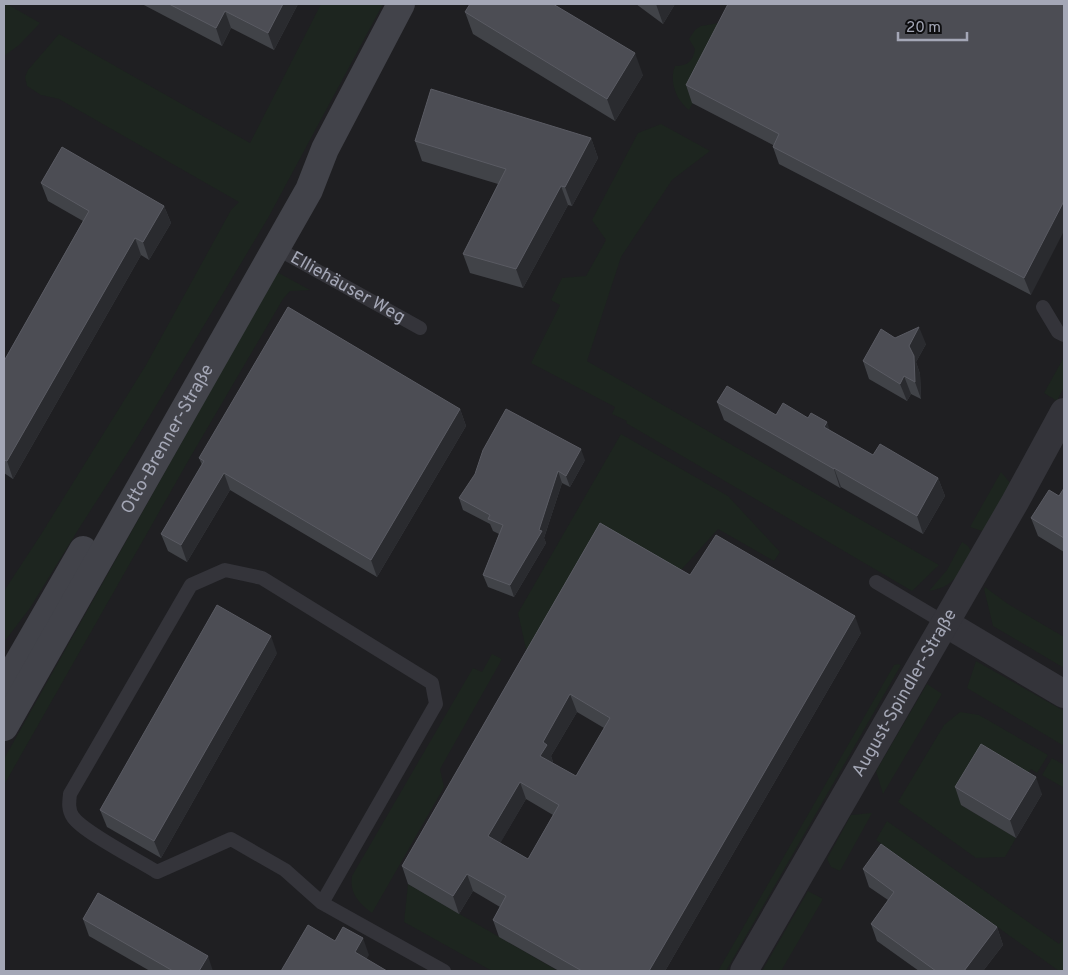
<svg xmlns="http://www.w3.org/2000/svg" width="1068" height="975" font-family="Overpass,sans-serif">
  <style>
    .built { fill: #1f1f22 }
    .green { fill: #1d251f }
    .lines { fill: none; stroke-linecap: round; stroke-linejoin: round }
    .lane { stroke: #34343a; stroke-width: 14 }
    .street { stroke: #34343a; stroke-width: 28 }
    .secondary { stroke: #42434a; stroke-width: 28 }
    .wall { fill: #414348; fill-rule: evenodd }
    .shaded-wall { fill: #2a2b2f }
    .building { fill: #4c4d54; stroke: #5a5b63; fill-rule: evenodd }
    .labels { text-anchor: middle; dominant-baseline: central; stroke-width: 4.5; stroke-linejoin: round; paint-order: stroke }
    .street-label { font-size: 18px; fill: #a4a7b6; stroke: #0e0e10 }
  </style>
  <rect width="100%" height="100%" fill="#131315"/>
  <rect class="built" x="4" y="4" width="1060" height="967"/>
  <g class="green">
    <path d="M4,4h3l33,19 -21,22 -15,11z"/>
    <path d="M321,4h62l-115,214 -133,223 -57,89 -48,78 -26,34v-51l36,-55 106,-171 85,-155 8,-8 -180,-103 -18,-4 -14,-9 -2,-9 3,-7 31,-36 191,109z"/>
    <path d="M727,4h17l-55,106c-13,-10 -20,-29 -14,-44 13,0 18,-5 20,-17l-6,-10 6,-9 6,-4 18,-3 8,-13z"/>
    <path d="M661,124l49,27 -38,29 -51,77 -34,104 352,204 -27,26 -286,-168 1,-2 -15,-7 3,-7 -84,-44 29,-58 -9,-5 11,-22 24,-2 20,-36 -14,-20 46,-87z"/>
    <path d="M277,272l33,18 -20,1 -7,8 -92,157 -187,329v-26z"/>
    <path d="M1064,357v30l-7,14 -13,-8z"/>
    <path d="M621,434l107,62 52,56 -6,9 -56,-32 -45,50 -133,77 -14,-7 -8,-36z"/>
    <path d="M1001,472l10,12 -26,48 -15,-5z"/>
    <path d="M962,542l6,4 4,7c-12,20 -18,34 -43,38l18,-21z"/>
    <path d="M985,587l23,17 56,33v31l-71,-42 -9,-37z"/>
    <path d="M492,654l10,5 -62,110 4,18 -72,126c-13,-10 -23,-20 -20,-37l121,-208 9,4z"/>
    <path d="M976,661l88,50v35l-97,-58z"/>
    <path d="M898,664l3,1 -175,306h-8l176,-306z"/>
    <path d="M927,684l15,10 -59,100 -7,-23z"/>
    <path d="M960,712l19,3 69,40 -11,18 -6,-4 -8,13 -62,23 55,33 -11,19 -29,1 -78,-56 46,-77z"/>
    <path d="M1052,758l12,7v23l-22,-13z"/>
    <path d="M872,813l-32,58 -9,-4 -4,-8 24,-44z"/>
    <path d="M887,821l172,123 5,-7v34h-5l-183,-131z"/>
    <path d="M408,884l150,87h-66l-88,-49z"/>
    <path d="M808,891l15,8 -42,72h-19z"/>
  </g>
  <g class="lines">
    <g class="lane">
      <path id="s1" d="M276,248l144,80"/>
      <path d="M1043,307l15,25 6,3"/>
      <path d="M876,582l69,41"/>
      <path d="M322,903l114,-199 -4,-21 -170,-105 -37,-8 -34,15 -121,209c-1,8 -2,16 3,23 10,15 65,43 84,55l74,-33 54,31 37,33 122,68"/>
    </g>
    <g class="street">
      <path d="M945,623l119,71"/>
      <path id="s2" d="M744,971l271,-469 49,-90"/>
    </g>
    <g class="secondary">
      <path d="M4,687l79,-137"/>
      <path id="s3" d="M4,727l305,-537 16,-41 76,-145"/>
    </g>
  </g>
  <g class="wall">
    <path d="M142,4h156l-24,46 -43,-22 -9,18z"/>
    <path d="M636,4h39l-12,20z"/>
    <path d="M1064,4l-33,291 -252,-131 -6,-17v-2l-81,-42 -6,-18z"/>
    <path d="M465,12l178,63 -28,46 -142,-87z"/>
    <path d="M591,138l7,20 -26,48 -4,-1 -45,83 -53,-15 -7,-19 35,-70 -76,-23 -7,-20z"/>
    <path d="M41,183l123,23 7,17 -22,37 -8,-5 -128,224 -9,-6v-112l79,-140 -35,-20z"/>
    <path d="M895,338l31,6 -10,18 4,12 1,25 -10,-5 -4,7 -38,-22 -6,-18z"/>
    <path d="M717,402l59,13 53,15 44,25 65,23 7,18 -22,38 -82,-47 -1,1 -116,-68z"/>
    <path d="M460,409l6,17 -89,151 -147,-87 -43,72 -19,-11 -7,-17 41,-69 -3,-7z"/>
    <path d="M585,460l-15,27 -8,-4 -18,55 2,5 -32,54 -26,-10 -5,-12 16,-41 -6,-3 -3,-7 -27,-14 -4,-12z"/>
    <path d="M1064,488v64l-26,-16 -7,-18 28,-22z"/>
    <path d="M600,523l90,52 171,58 -196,338h-106l-60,-34 -6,-17 7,-13 -27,-16 -14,23 -51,-30 -6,-18zM577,712l27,16 -28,48 -24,-13 1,-1 -2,-6zM526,799l27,16 -25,44 -28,-16z"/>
    <path d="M277,653l-116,205 -54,-31 -7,-17z"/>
    <path d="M955,787l87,7 -26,44 -55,-33z"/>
    <path d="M863,869l134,58 6,18 -20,26h-64l-42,-30 -6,-17 17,-24 -19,-13z"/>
    <path d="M83,919l130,52h-63l-61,-35z"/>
  </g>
  <g class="shaded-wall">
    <path d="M283,4h15l-24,46 -6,-17z"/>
    <path d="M656,4h19l-12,20z"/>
    <path d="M225,11l6,17 -9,18 -6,-18z"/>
    <path d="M635,53l8,22 -28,46 -8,-22z"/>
    <path d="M591,138l7,20 -26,48 -7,-19z"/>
    <path d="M561,186l7,19 -45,83 -7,-19z"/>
    <path d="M1064,201v30l-33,64 -7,-17z"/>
    <path d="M164,206l7,17 -22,37 -6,-18z"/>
    <path d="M135,238l6,17 -128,224 -6,-18z"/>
    <path d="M919,327l7,17 -10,18 4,12 1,25 -6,-17 -6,-36z"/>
    <path d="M904,376l7,18 -4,7 -7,-17z"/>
    <path d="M460,409l6,17 -89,151 -6,-17z"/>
    <path d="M827,422l6,18 -9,-13z"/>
    <path d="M581,449l4,11 -15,27 -4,-11z"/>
    <path d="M834,468l7,19 -1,1 -6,-19z"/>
    <path d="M558,471l4,12 -18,55 2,5 -32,54 -4,-12 29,-55z"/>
    <path d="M224,473l6,17 -43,72 -6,-17z"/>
    <path d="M938,478l7,18 -22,38 -6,-18z"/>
    <path d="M855,616l6,17 -196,338h-16z"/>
    <path d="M271,636l6,17 -116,205 -7,-17z"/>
    <path d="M570,694l7,18 -26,44 2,6 -7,11 -6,-17 3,-14z"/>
    <path d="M1036,777l6,17 -26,44 -6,-18z"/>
    <path d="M520,782l6,17 -32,55 -6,-18z"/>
    <path d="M467,874l6,17 -14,23 -6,-18z"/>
    <path d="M997,927l6,18 -20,26h-19z"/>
    <path d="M363,938l6,17 -8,14 -6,-17z"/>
    <path d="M208,956l5,15h-14z"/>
  </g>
  <g class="building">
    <path d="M169,4h114l-15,29 -43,-22 -9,17z"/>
    <path d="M470,4h83l82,49 -28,46 -142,-87z"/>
    <path d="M728,4h336v197l-40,77 -251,-131 6,-13 -93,-49z"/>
    <path d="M431,89l160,49 -26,49 -4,-1 -45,83 -53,-15 43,-85 -91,-28z"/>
    <path d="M62,147l102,59 -21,36 -8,-4 -128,223 -3,-1v-99l85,-150 -48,-28z"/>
    <path d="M288,307l172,102 -89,151 -147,-87 -43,72 -20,-11 43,-73 -5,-3z"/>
    <path d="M919,327l-10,19 5,10 1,26 -11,-6 -4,8 -37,-23 18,-32 14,9z"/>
    <path d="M727,386l49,29 7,-12 25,15 3,-5 16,9 -3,5 49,28 7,-11 58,34 -21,38 -83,-48v1l-117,-67z"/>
    <path d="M506,409l75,40 -15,27 -8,-5 -19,59 3,1 -32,54 -27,-10 20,-50 -15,-6 2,-4 -31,-17 16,-24 8,-24z"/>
    <path d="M1064,488v50l-33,-20 18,-28 10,6z"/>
    <path d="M600,523l90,52 26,-40 139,81 -206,355h-67l-89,-51 13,-24 -39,-22 -14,22 -51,-30zM570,694l40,24 -34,58 -36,-20 7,-11 -4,-3zM520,782l39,23 -31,54 -40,-23z"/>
    <path d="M217,605l54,31 -117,205 -54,-31z"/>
    <path d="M981,744l55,33 -26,43 -55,-33z"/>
    <path d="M881,844l116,83 -33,44h-28l-65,-47 23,-32 -31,-23z"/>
    <path d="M98,893l110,63 -9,15h-26l-90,-52z"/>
    <path d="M308,925l27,16 8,-14 20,11 -8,14 32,19h-106z"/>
  </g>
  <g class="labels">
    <g class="street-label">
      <text stroke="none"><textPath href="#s1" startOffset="82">Elliehäuser Weg</textPath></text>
      <text stroke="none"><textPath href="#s3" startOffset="331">Otto-Brenner-Straße</textPath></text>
      <text stroke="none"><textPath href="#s2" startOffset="321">August-Spindler-Straße</textPath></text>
    </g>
  </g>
  <rect width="1068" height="975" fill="none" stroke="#a4a7b6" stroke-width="10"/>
  <path d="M898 32v8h69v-8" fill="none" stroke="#a4a7b6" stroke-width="2.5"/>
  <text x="906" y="32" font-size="15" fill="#a4a7b6" stroke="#0e0e10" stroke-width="4" paint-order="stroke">20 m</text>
</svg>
